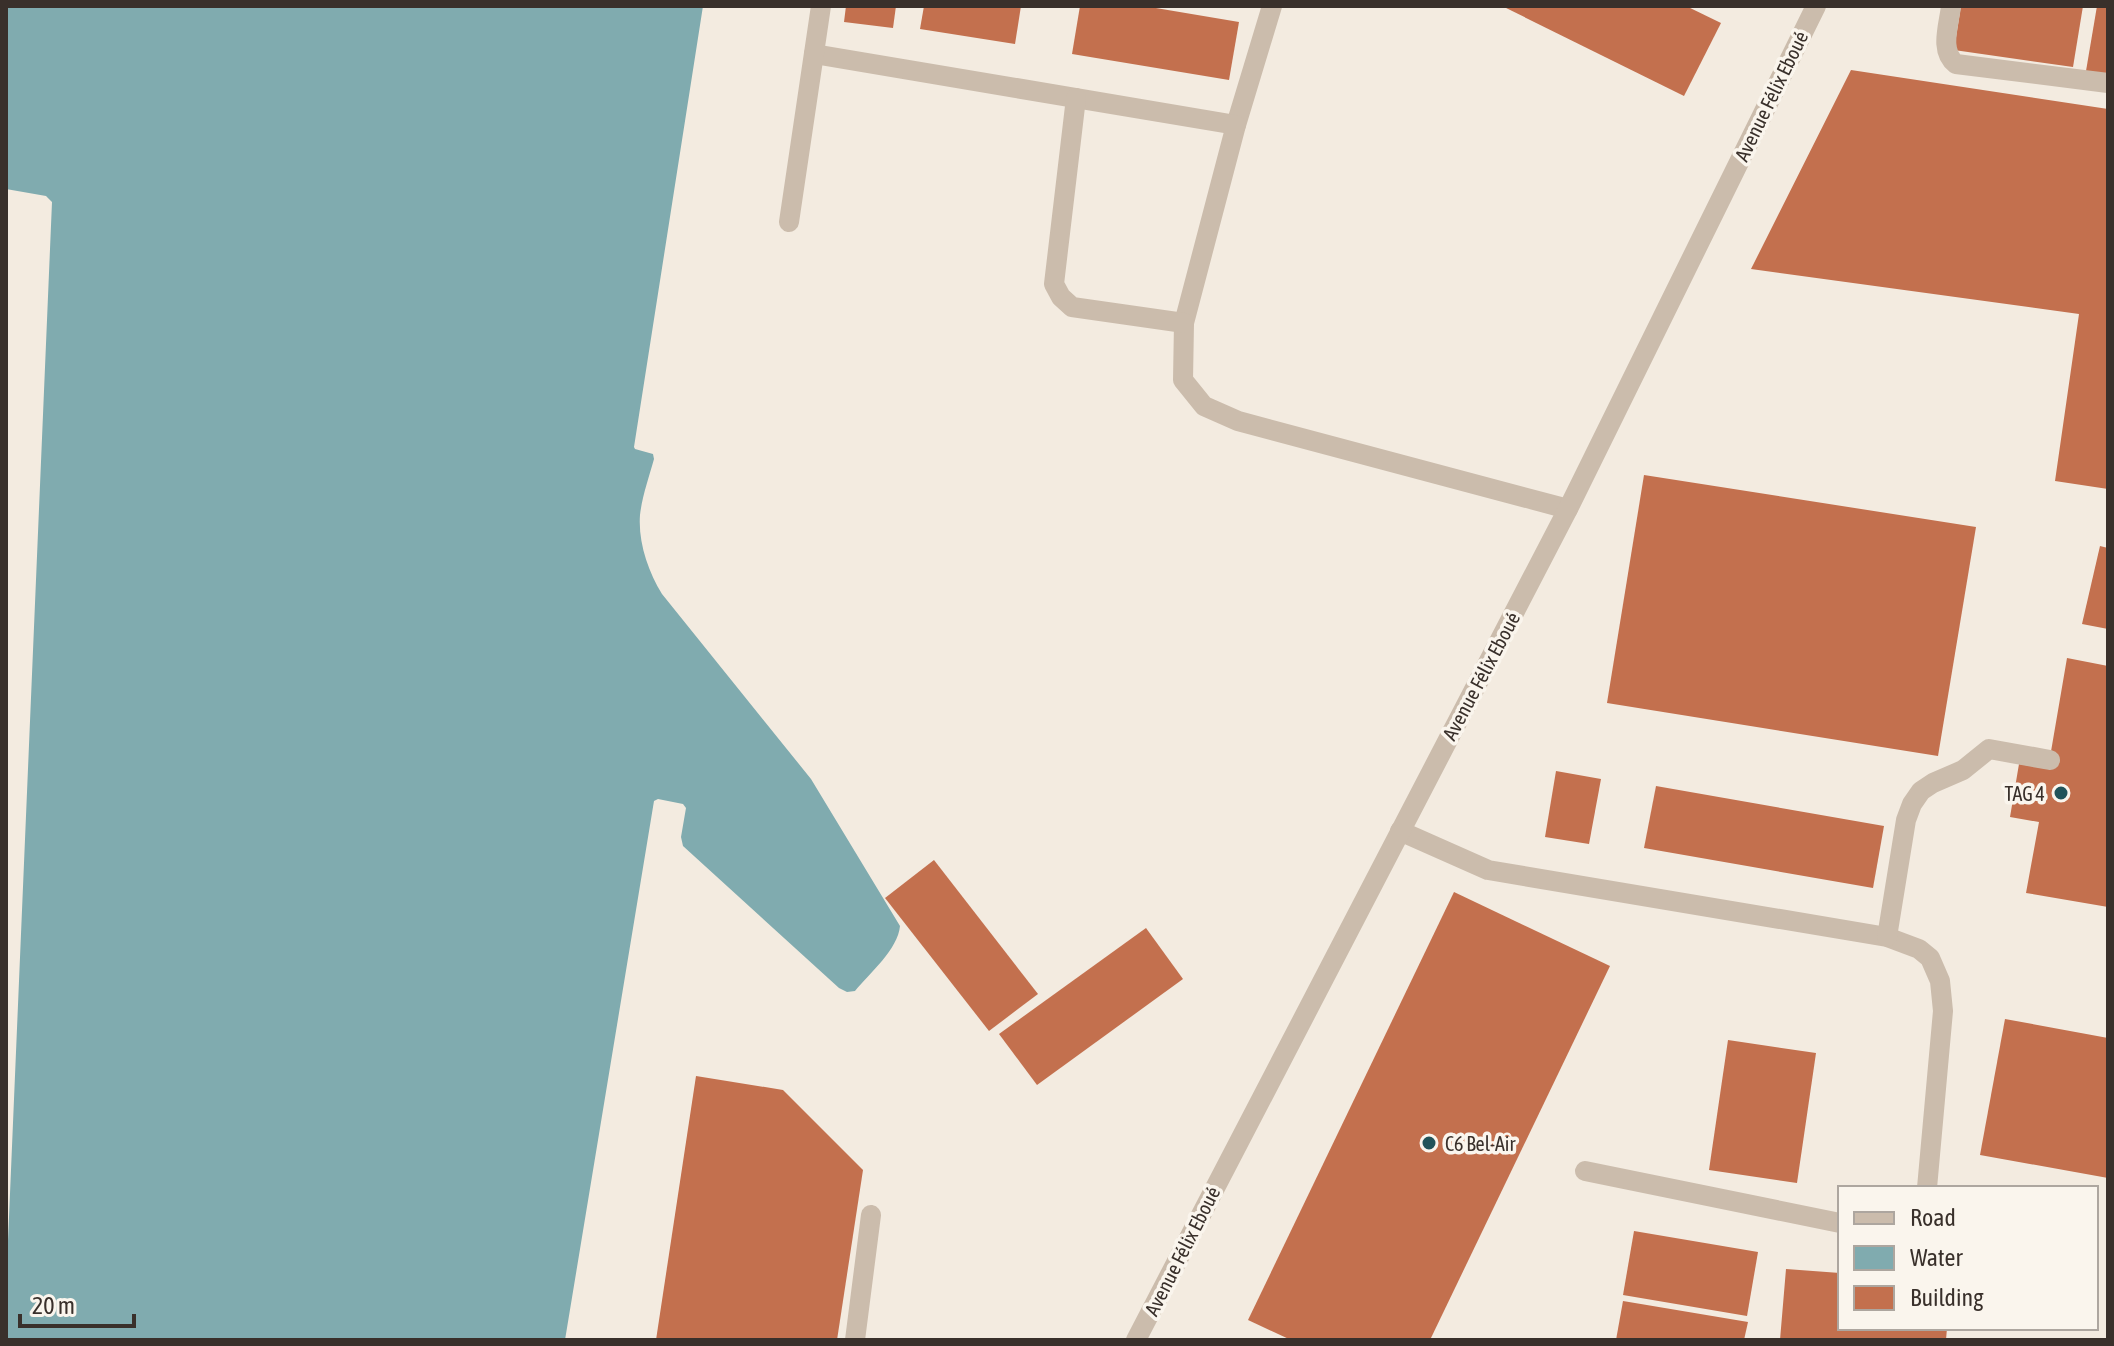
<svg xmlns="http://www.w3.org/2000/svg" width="2114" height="1346" font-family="'Asap Condensed',sans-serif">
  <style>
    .water { fill: #80abaf }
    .building { fill: #c3704e }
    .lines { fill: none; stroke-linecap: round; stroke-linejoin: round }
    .service { stroke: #cbbcac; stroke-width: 20 }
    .tertiary { stroke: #cbbcac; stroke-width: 20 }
    .poi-dot { fill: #21535a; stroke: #faf5ed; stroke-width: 3 }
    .labels { text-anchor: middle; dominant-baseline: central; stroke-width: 7; stroke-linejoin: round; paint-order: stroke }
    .street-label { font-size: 20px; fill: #39302b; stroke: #faf5ed }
    .poi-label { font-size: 20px; fill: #39302b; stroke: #faf5ed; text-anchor: end }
  </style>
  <rect width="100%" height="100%" fill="#f3ebe0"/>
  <path class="water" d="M6,6h697l-69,441 1,2 18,5 1,5c-5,18 -12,38 -14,56 -2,27 8,56 22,79l149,185 89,147c-2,23 -30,47 -45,65l-8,1 -8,-4 -156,-142 -2,-9 5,-29 -3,-4 -25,-5 -4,2 -89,539h-559v-52l46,-1086 -6,-6 -40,-7z"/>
  <g class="building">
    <path d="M846,6h50l-3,22 -49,-6z"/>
    <path d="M924,6h97l-6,38 -95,-15z"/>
    <path d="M1080,6h64l95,16 -10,58 -157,-26z"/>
    <path d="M1502,6h184l35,17 -37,73z"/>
    <path d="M1961,6h122l-10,61 -119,-17z"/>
    <path d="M2097,6h11v68l-22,-3z"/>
    <path d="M1851,70l257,39v380l-53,-8 24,-167 -328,-45z"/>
    <path d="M1644,475l332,52 -38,229 -331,-53z"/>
    <path d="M2100,546l8,2v81l-26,-5z"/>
    <path d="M2067,658l41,8v241l-82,-14 13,-71 -29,-5 9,-53 29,5z"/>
    <path d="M1556,771l45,8 -12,65 -44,-7z"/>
    <path d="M1656,786l228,40 -11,62 -229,-40z"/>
    <path d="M934,860l104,134 -49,37 -104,-133z"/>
    <path d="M1454,892l156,74 -180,374h-139l-43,-20z"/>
    <path d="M1146,928l37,51 -146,106 -38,-51z"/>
    <path d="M2005,1019l103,19v140l-128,-23z"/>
    <path d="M1728,1040l88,13 -19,130 -88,-13z"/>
    <path d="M696,1076l87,14 80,80 -26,170h-181z"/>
    <path d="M1634,1231l124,21 -11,64 -124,-21z"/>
    <path d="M1786,1269l54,4v55h107l-1,12h-166z"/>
    <path d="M1623,1301l125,21 -4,18h-128z"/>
  </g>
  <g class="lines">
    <g class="service">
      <path d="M1272,6l-36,119 -52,198 -1,57 21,26 34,15 330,88"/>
      <path d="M1951,6c-2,19 -12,45 5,58l152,19"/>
      <path d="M814,54l422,71"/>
      <path d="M1076,98l-22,186 7,13 11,10 112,16"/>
      <path d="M789,222l32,-216"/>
      <path d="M1400,831l88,39 399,67 32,12 11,9 10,23 3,30 -16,177"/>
      <path d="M1887,937l19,-117 6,-16 9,-13 12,-8 30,-13 26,-21 61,11"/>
      <path d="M1585,1171l255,52"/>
      <path d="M855,1340l16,-125"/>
    </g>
    <path class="tertiary" d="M1136,1340l432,-831 248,-503"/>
  </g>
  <g class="poi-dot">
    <circle cx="2061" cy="793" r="8"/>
    <circle cx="1429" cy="1143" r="8"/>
  </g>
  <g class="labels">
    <g class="street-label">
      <text transform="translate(1771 96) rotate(-64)">Avenue Félix Eboué</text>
      <text transform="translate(1481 676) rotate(-62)">Avenue Félix Eboué</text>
      <text transform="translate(1182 1251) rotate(-63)">Avenue Félix Eboué</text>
    </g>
    <g class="poi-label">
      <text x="2045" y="793">TAG 4</text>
      <text x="1445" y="1143" text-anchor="start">C6 Bel-Air</text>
    </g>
  </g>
  <rect width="2114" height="1346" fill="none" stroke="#39302b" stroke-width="16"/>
  <rect x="1838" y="1186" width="260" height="144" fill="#faf5ed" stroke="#ada69f" stroke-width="2"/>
  <rect x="1854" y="1212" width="40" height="12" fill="#cbbcac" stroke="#ada69f" stroke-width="2"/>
  <text x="1910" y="1226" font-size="24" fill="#39302b">Road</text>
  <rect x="1854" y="1246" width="40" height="24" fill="#80abaf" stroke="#ada69f" stroke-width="2"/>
  <text x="1910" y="1266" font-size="24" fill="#39302b">Water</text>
  <rect x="1854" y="1286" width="40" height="24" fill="#c3704e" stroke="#ada69f" stroke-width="2"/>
  <text x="1910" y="1306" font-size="24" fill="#39302b">Building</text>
  <path d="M20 1314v12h114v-12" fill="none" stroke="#39302b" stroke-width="4"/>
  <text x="32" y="1314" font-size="24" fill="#39302b" stroke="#faf5ed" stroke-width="6" paint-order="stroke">20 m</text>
</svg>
